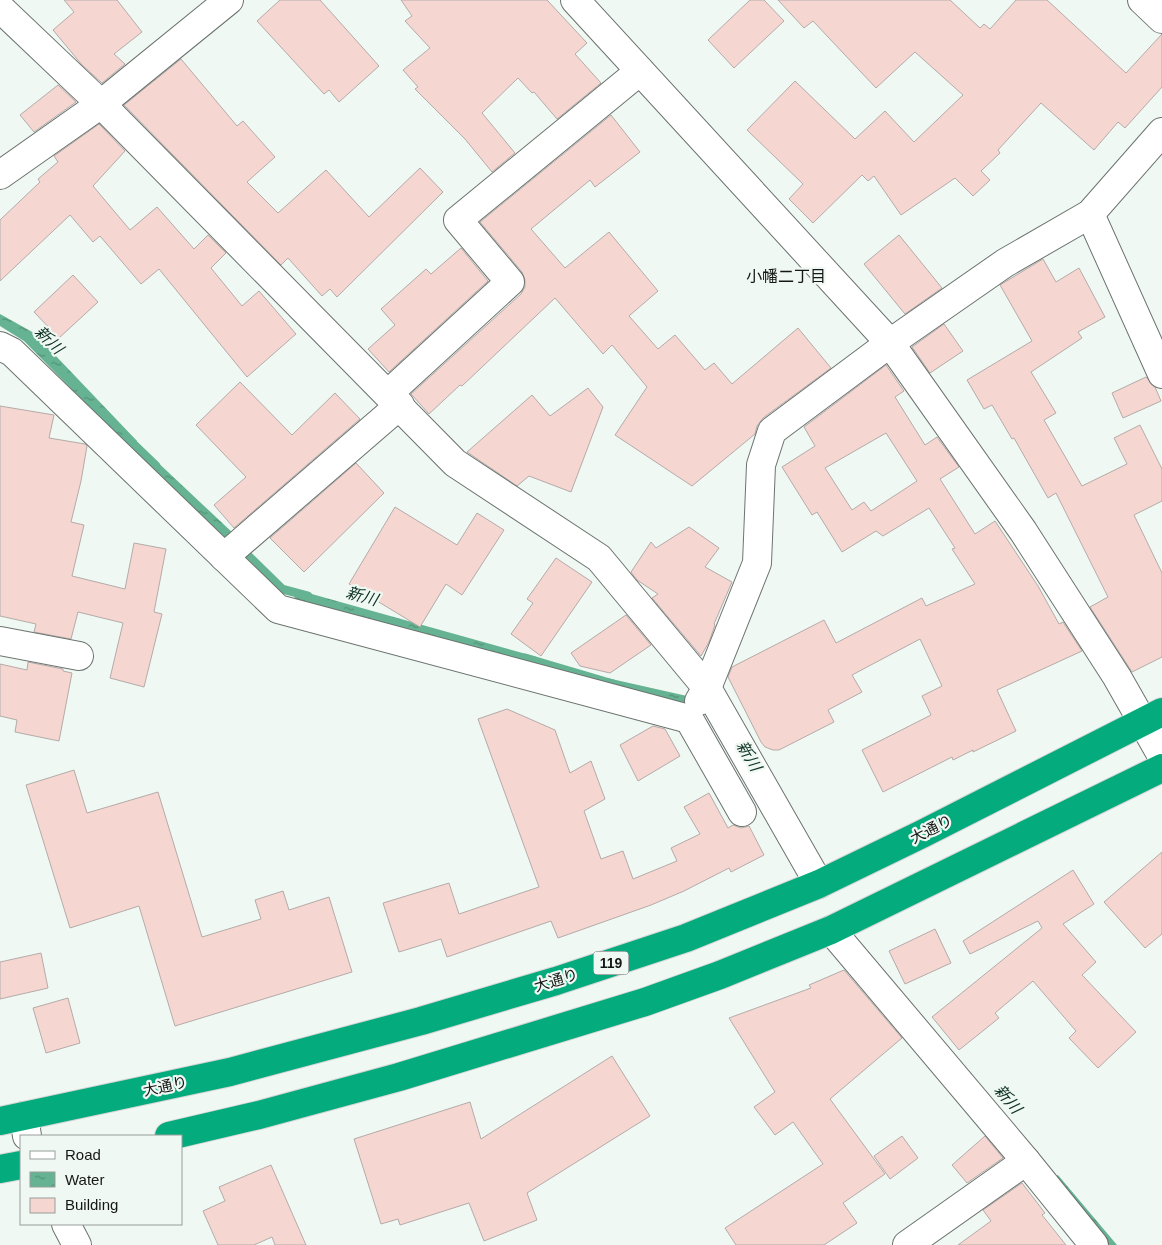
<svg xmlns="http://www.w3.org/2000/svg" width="1162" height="1245" font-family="Arial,'Noto Sans JP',sans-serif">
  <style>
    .water { fill: url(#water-ripples) }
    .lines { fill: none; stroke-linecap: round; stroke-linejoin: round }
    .stream { stroke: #65b392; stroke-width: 9 }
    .building { fill: #f6d6d0; stroke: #b4aba9; fill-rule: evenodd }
    .street-casing { stroke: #6c736f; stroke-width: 30 }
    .secondary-casing { stroke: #6c736f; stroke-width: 30 }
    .highway-casing { stroke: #d5d5d5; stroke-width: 30 }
    .street { stroke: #fff; stroke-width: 28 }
    .secondary { stroke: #fff; stroke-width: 28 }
    .highway { stroke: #04ab7d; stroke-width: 28 }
    .labels { text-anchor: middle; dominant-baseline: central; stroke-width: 4.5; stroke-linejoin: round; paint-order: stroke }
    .shield { fill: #eff8f3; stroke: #565a58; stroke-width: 1 }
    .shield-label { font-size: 14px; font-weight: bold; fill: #151716 }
    .street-label { font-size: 15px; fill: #151716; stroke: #eff8f3 }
    .neighbourhood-label { font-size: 16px; fill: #151716; stroke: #eff8f3 }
    .water-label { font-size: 16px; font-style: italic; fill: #0e3224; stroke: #eff8f3 }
  </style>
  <defs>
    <pattern id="water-ripples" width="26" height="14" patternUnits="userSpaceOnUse" patternTransform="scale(1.25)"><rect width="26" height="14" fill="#65b392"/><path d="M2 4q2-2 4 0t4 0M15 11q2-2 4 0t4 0" fill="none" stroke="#529176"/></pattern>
  </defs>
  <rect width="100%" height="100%" fill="#eff8f3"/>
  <g class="water">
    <path d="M0,314l34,19 103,108 -7,7 -106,-107 -24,-15z"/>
    <path d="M151,456l84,79 -7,7 -83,-79z"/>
    <path d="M301,591l236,66 -3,10 -241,-68z"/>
    <path d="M607,678l80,18 -2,9 -85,-21z"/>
    <path d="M1058,1175l59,70h-12l-54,-64z"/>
  </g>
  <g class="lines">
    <g class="stream">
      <path d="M126,437l30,29"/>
      <path d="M239,547l43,42 26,7"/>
      <path d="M525,658l88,26"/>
    </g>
  </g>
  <g class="building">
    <path d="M64,0h53l25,32 -28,22 11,10 -23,19 -20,-18 -29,-35 21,-18z"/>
    <path d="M280,0h40l59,66 -40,36 -10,-12 -5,4 -67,-73z"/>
    <path d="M401,0h146l40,43 -12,11 26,29 -44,36 -23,-27 -2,1 -14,-15 -36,35 33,40 -23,19 -27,-33 -50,-50 3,-2 -15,-17 27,-22 -25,-27 7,-5z"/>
    <path d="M750,0h14l20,21 -50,47 -26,-28z"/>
    <path d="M778,0h172l30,28 4,-4 6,5 26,-29h31l79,73 36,-39v53l-37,41 -7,-6 -24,28 -53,-47 -43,47 2,3 -19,18 9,9 -17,16 -18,-18 -54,37 -27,-39 -6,5 -6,-6 -49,48 -24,-24 14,-15 -56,-54 48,-49 60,58 30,-28 29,31 49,-47 -48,-43 -39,36 -63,-67 -9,7z"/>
    <path d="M181,59l56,67 6,-5 32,36 -28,25 31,31 48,-43 43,47 51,-49 23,24 -106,105 -7,-8 -8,7 -34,-38 -7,7 -157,-160z"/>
    <path d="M58,85l18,17 -42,30 -14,-17z"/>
    <path d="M611,115l29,37 -45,35 -5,-7 -59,49 34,39 44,-36 49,59 -29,25 29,33 17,-14 30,35 9,-7 18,21 66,-56 33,40 -68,50 -6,8 -2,8 -63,52 -77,-51 32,-48 -35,-42 -9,9 -48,-56 -93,88 -2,-1 -31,29 -18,-20 110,-100 4,-7v-7l-3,-8 -42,-50z"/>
    <path d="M99,124l26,27 -32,35 37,44 27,-23 37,42 14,-14 18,18 -15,15 31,38 17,-15 37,43 -49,43 -88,-108 -18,15 -41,-48 -7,6 -23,-27 -70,66v-61l40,-38 -2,-3 20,-17 -4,-6z"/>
    <path d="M899,235l43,53 -37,26 -41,-50z"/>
    <path d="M461,248l27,33 -99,91 -21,-23 27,-24 -14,-16 45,-40 5,5z"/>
    <path d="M1043,259l13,23 23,-14 26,49 -27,15 4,6 -51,34 25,41 -12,7 38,66 45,-22 -13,-26 26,-13 22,44v32l-28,14 28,58v84l-30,15 -42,-65 18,-10 -52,-104 -8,5 -34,-60 -2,1 -20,-34 -8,4 -17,-29 65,-39 -32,-56z"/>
    <path d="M73,275l25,27 -39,36 -25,-26z"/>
    <path d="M944,324l19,27 -33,22 -18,-26z"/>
    <path d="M886,365l18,26 -9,6 30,48 12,-8 22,30 -19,12 35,55 20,-13 43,65 21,38 4,-2 19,29 -85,39 19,41 -43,21v-2l-20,10 -1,-3 -69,35 -21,-42 69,-35 -9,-19 20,-10 -22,-47 -68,36 10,17 -34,18 6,12 -55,28h-6l-8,-3 -4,-5 -33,-65 4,-10 92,-47 12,23 86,-45 4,8 49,-22 -23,-35 3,-1 -26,-40 -46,28 -7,-5 -34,21 -25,-40 -5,3 -30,-48 33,-21 -11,-19zM886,433l31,48 -46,30 -7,-9 -12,8 -27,-42z"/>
    <path d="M1146,377l9,10 6,14 -38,17 -11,-25z"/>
    <path d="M240,382l52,53 43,-42 25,26 -126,109 -20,-23 32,-28 -50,-52z"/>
    <path d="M588,388l15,19 -32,85 -42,-16 -12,10 -50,-34 65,-57 18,21z"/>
    <path d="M0,406l54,9 -5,23 36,6 2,2 -6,35 -10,41 13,3 -12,51 53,13 9,-46 32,6 -12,63 8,2 -18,73 -34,-9 13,-55 -45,-11 -7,27 -37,-7 2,-8 -36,-8z"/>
    <path d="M356,463l28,30 -80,79 -34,-34z"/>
    <path d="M395,507l62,38 20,-32 27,17 -42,65 -16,-11 -26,43 -71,-43z"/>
    <path d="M689,527l30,21 -14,19 27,15 -18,42 1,1 -6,17 -8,14 -49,-58 6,-4 -21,-14 -6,-8 20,-30 5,6z"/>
    <path d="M556,558l36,24 -51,74 -30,-22 22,-31 -6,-4z"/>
    <path d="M626,615l25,30 -41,28 -30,-7 -9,-13z"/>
    <path d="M28,662l35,7v2l9,2 -13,68 -44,-9 2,-12 -17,-4v-52l27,6z"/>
    <path d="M507,709l48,21 15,43 21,-12 14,38 -21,12 17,48 22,-8 10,28 44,-18 -6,-13 29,-14 -16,-27 25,-14 19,35 5,-3 8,3 8,-2 15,29 -33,17 -2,-4 -45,23 -33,14 -93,33 -7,-17 -104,36 -6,-18 -42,13 -16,-49 66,-20 10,31 80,-27 -61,-168z"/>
    <path d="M653,726l12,3 15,27 -42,25 -18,-36z"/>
    <path d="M74,770l13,43 71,-21 44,145 59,-18 -6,-19 28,-9 6,19 40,-13 23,75 -177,54 -36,-120 -69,22 -44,-143z"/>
    <path d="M1162,852v82l-17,14 -41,-46z"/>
    <path d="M1073,870l21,34 -31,20 33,38 -14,13 54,57 -38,36 -29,-30 7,-7 -43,-50 -38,32 4,5 -40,32 -27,-33 110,-89 -4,-7 -68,33 -7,-13z"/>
    <path d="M935,929l16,34 -46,21 -16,-33z"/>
    <path d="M41,953l7,35 -48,11v-37z"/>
    <path d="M844,970l58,68 -72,61 55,75 -42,29 14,20 -33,22h-88l-11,-17 98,-64 -30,-42 -18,13 -21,-28 21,-15 -46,-74 82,-30 -2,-3z"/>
    <path d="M68,998l12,45 -34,10 -13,-45z"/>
    <path d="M612,1056l38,60 -123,77 10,27 -53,21 -15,-38 -69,22 -2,-6 -17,5 -27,-85 116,-37 11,37z"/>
    <path d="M902,1136l16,22 -28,21 -16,-23z"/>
    <path d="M985,1136l18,22 -36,25 -15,-18z"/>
    <path d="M271,1165l35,80h-31l-3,-8 -18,8h-36l-15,-34 22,-10 -6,-14z"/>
    <path d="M1022,1183l23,30 -3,2 24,30h-108l33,-24 -8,-11z"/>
  </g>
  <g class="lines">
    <g class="street-casing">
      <g id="street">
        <path d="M575,0l315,343 133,188 94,146 45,79"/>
        <path d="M1142,0l20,19"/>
        <path d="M0,8l101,96 354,359 144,95 108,130 112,196"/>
        <path d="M0,175l101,-71 128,-104"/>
        <path d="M1090,214l72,160"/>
        <path d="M0,346l12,6 266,257 411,110 53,93"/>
        <path d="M389,393l121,-111 -52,-62 182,-149"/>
        <path d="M224,557l176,-152"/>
        <path d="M0,641l79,15"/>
        <path d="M699,701l8,-13 50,-125 4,-98 11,-34 118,-88 115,-80 85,-49 72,-82"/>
        <path d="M831,930l195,231 68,84"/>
        <path d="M907,1245l119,-84"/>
      </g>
    </g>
    <g class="secondary-casing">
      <g id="secondary">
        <path d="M24,1116l3,20"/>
        <path d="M66,1224l11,21"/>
      </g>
    </g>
    <g class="highway-casing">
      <g id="highway">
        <path d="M0,1121l230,-49 191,-51 135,-40 130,-43 133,-54 103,-50 240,-122"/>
        <path d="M169,1136l90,-21 140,-38 246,-75 75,-27 111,-45 331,-162"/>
        <path d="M0,1169l21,-4"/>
      </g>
    </g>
    <use href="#street" class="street"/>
    <use href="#secondary" class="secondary"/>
    <use href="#highway" class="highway"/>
  </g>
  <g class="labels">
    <rect class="shield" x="593.5" y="951.5" width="35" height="23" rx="4"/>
    <g class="shield-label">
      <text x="611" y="963">119</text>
    </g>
    <g class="street-label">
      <text transform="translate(931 829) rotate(-27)">大通り</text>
      <text transform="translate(556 980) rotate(-17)">大通り</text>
      <text transform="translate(165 1086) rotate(-12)">大通り</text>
    </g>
    <g class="neighbourhood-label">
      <text x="786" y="276">小幡二丁目</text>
    </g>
    <g class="water-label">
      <text transform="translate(49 340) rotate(44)">新川</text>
      <text transform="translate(362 596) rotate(16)">新川</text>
      <text transform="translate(749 756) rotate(59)">新川</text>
      <text transform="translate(1008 1099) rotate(50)">新川</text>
    </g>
  </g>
  <rect x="20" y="1135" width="162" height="90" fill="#eff8f3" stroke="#989e9b"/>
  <rect x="30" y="1151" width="25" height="8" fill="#ffffff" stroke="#989e9b"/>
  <text x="65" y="1160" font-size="15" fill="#151716">Road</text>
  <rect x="30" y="1172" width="25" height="15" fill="url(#water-ripples)" stroke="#989e9b"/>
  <text x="65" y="1185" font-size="15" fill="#151716">Water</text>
  <rect x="30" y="1198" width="25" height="15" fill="#f6d6d0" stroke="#989e9b"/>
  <text x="65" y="1210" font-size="15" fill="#151716">Building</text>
</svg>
